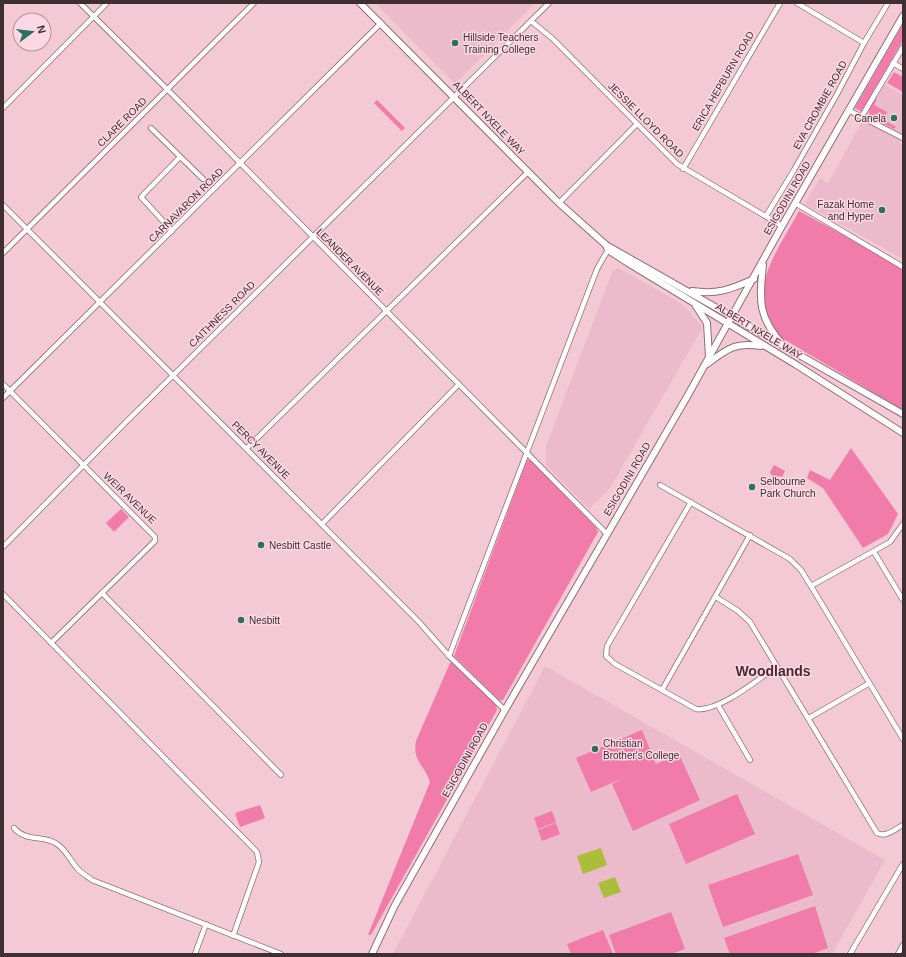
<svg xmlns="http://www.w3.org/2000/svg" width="906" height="957" font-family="Helvetica,sans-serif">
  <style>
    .built { fill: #ecbbcb }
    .green { fill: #f17ca9 }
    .water { fill: #abbe3b }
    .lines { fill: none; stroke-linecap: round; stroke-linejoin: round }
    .street-casing { stroke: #926c78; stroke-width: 6 }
    .secondary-casing { stroke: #926c78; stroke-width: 8 }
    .street { stroke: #fff; stroke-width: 4.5 }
    .secondary { stroke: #fff; stroke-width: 6 }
    .poi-dot { fill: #2c6f61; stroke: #fbd8e3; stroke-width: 1.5 }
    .labels { text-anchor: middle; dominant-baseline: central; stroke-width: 3; stroke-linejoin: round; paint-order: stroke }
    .poi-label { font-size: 10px; fill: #3f2e34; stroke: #fbd8e3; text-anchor: start }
    .street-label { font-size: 10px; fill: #3f2e34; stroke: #fbd8e3 }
    .district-label { font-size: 14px; font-weight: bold; fill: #492934; stroke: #fbd8e3 }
  </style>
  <rect width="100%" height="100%" fill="#f3c9d6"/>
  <g class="built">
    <path d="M375,3h160l-80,81z"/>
    <path d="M883,84l20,11v40l-4,8 4,3v113l-98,-55 15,-26 8,5z"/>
    <path d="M619,268l63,36 21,23 -93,161 -21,21 -43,-44v-19l67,-176z"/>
    <path d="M545,666l340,194 -53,94h-439z"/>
  </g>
  <g class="green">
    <path d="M903,24v16l-41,72 -7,-4z"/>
    <path d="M894,72l9,5v15l-16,-9z"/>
    <path d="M875,98l2,1 -3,6 13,7 -3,6 3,2 -1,1 10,6 -2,2 -25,-13v-6z"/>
    <path d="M377,100l28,28 -3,3 -28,-28z"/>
    <path d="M799,211l104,56v143l-123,-73c-38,-44 -3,-84 19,-126z"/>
    <path d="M851,448l47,66 -10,20 -25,14 -40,-60 -16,-10 3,-8 20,10z"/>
    <path d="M527,460h4l65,67 2,5 -95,168h-4l-45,-44z"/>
    <path d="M774,465l11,6 -3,6 -3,-1 -5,4 -4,-8z"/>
    <path d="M121,509l8,8 -15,15 -8,-9z"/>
    <path d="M450,663h3l43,42 1,5 -126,225h-3l62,-153c-5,-17 -18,-20 -14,-41z"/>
    <path d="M642,730l14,34 23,-10 21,46 -67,31 -21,-47 16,-8 -37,16 -15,-34z"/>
    <path d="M737,794l18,40 -69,30 -17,-40z"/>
    <path d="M260,805l5,13 -25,9 -5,-14z"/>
    <path d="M552,811l4,11 -18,7 -4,-11z"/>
    <path d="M556,823l4,11 -18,7 -4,-11z"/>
    <path d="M798,854l15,41 -90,32 -15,-42z"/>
    <path d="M815,906l13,42 -16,6h-82l-6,-16z"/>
    <path d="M671,912l14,37 -14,5h-55l-7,-19z"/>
    <path d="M603,930l10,24h-42l-4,-10z"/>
  </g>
  <g class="water">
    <path d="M601,848l6,17 -24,9 -6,-18z"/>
    <path d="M615,877l6,15 -17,6 -6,-15z"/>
  </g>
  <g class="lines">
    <g class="street-casing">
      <g id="street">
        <path d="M80,3l88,87 439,444"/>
        <path d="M797,3l67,40"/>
        <path d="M531,21l22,18 124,125 105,62"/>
        <path d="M893,63l10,6"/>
        <path d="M3,108l104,-105"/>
        <path d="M848,110l55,28"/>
        <path d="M862,116l41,-69"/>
        <path d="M151,128l52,51"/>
        <path d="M683,169l97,-166"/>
        <path d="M559,203l77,-78"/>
        <path d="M795,203l108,64"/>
        <path d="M3,205l416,417 30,34 56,54"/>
        <path d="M766,216l28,-46 42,-74 28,-53 24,-40"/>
        <path d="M172,231l-31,-34 39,-40"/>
        <path d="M3,253l251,-250"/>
        <path d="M3,384l152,153v4l-104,102"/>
        <path d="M3,398l378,-375"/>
        <path d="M247,448l281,-276"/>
        <path d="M660,485l130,74 11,11 10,16 92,153"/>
        <path d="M691,502l-84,144 -1,10 9,8 81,45c23,3 61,-29 80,-42"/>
        <path d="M322,524l137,-140"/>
        <path d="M3,547l123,-125 423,-419"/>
        <path d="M874,552l29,48"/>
        <path d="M811,586l79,-44 13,-18"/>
        <path d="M102,593l179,182"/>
        <path d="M3,594l254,258 2,10 -26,74"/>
        <path d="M716,597l22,14 12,11 127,211c9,5 18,-4 26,-8"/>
        <path d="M449,656l148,-387 12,-21"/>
        <path d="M662,690l88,-155"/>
        <path d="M718,705l32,55"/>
        <path d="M809,718l59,-34"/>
        <path d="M14,828c13,15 29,6 43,16 9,6 13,16 20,24 4,5 10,8 15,12l189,74"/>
        <path d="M195,954l11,-30"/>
        <path d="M850,954l53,-90"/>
        <path d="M898,954l5,-9"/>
      </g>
    </g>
    <g class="secondary-casing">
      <g id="secondary">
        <path d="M360,3l199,200 47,42 297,169"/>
        <path d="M606,245l2,5 20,13 167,101 108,69"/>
        <path d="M763,265c-4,36 -5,52 20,80"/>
        <path d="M692,291c26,4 39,-2 62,-12"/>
        <path d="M696,306l11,17 2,34"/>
        <path d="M707,364c20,-15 28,-22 54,-18"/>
        <path d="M372,954l23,-49 110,-195 183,-315 94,-169 121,-210"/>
      </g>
    </g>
    <use href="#street" class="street"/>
    <use href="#secondary" class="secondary"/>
  </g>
  <g class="poi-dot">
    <circle cx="455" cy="43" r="4"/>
    <circle cx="894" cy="118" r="4"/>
    <circle cx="882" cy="210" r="4"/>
    <circle cx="752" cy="487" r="4"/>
    <circle cx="261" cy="545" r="4"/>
    <circle cx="241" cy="620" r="4"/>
    <circle cx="595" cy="749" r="4"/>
  </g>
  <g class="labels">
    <g class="poi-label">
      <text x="463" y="37">Hillside Teachers<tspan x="463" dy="12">Training College</tspan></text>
      <text x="886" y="118" text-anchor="end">Canela</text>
      <text x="874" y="204" text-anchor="end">Fazak Home<tspan x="874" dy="12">and Hyper</tspan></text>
      <text x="760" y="481">Selbourne<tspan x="760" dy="12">Park Church</tspan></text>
      <text x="269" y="545">Nesbitt Castle</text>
      <text x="249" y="620">Nesbitt</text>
      <text x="603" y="743">Christian<tspan x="603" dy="12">Brother's College</tspan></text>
    </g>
    <g class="street-label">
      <text transform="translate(723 81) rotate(-60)">ERICA HEPBURN ROAD</text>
      <text transform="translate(820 105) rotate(-61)">EVA CROMBIE ROAD</text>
      <text transform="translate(489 118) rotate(46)">ALBERT NXELE WAY</text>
      <text transform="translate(646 120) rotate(45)">JESSIE LLOYD ROAD</text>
      <text transform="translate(122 122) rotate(-45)">CLARE ROAD</text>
      <text transform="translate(787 198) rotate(-60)">ESIGODINI ROAD</text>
      <text transform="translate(186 205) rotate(-45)">CARNAVARON ROAD</text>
      <text transform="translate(350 262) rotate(45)">LEANDER AVENUE</text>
      <text transform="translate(222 314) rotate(-45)">CAITHNESS ROAD</text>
      <text transform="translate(759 331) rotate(31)">ALBERT NXELE WAY</text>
      <text transform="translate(261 450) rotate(45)">PERCY AVENUE</text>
      <text transform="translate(627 479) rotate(-60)">ESIGODINI ROAD</text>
      <text transform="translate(130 498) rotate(44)">WEIR AVENUE</text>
      <text transform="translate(465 760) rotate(-61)">ESIGODINI ROAD</text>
    </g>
    <g class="district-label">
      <text x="773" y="671">Woodlands</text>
    </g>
  </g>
  <rect width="906" height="957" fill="none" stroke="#3f2e34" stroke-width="8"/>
  <g transform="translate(32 32) rotate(75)"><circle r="19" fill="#fbd8e3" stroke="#b0949d"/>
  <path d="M0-3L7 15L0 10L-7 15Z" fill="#2c6f61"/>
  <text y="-6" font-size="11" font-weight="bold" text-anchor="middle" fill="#3f2e34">N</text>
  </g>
</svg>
